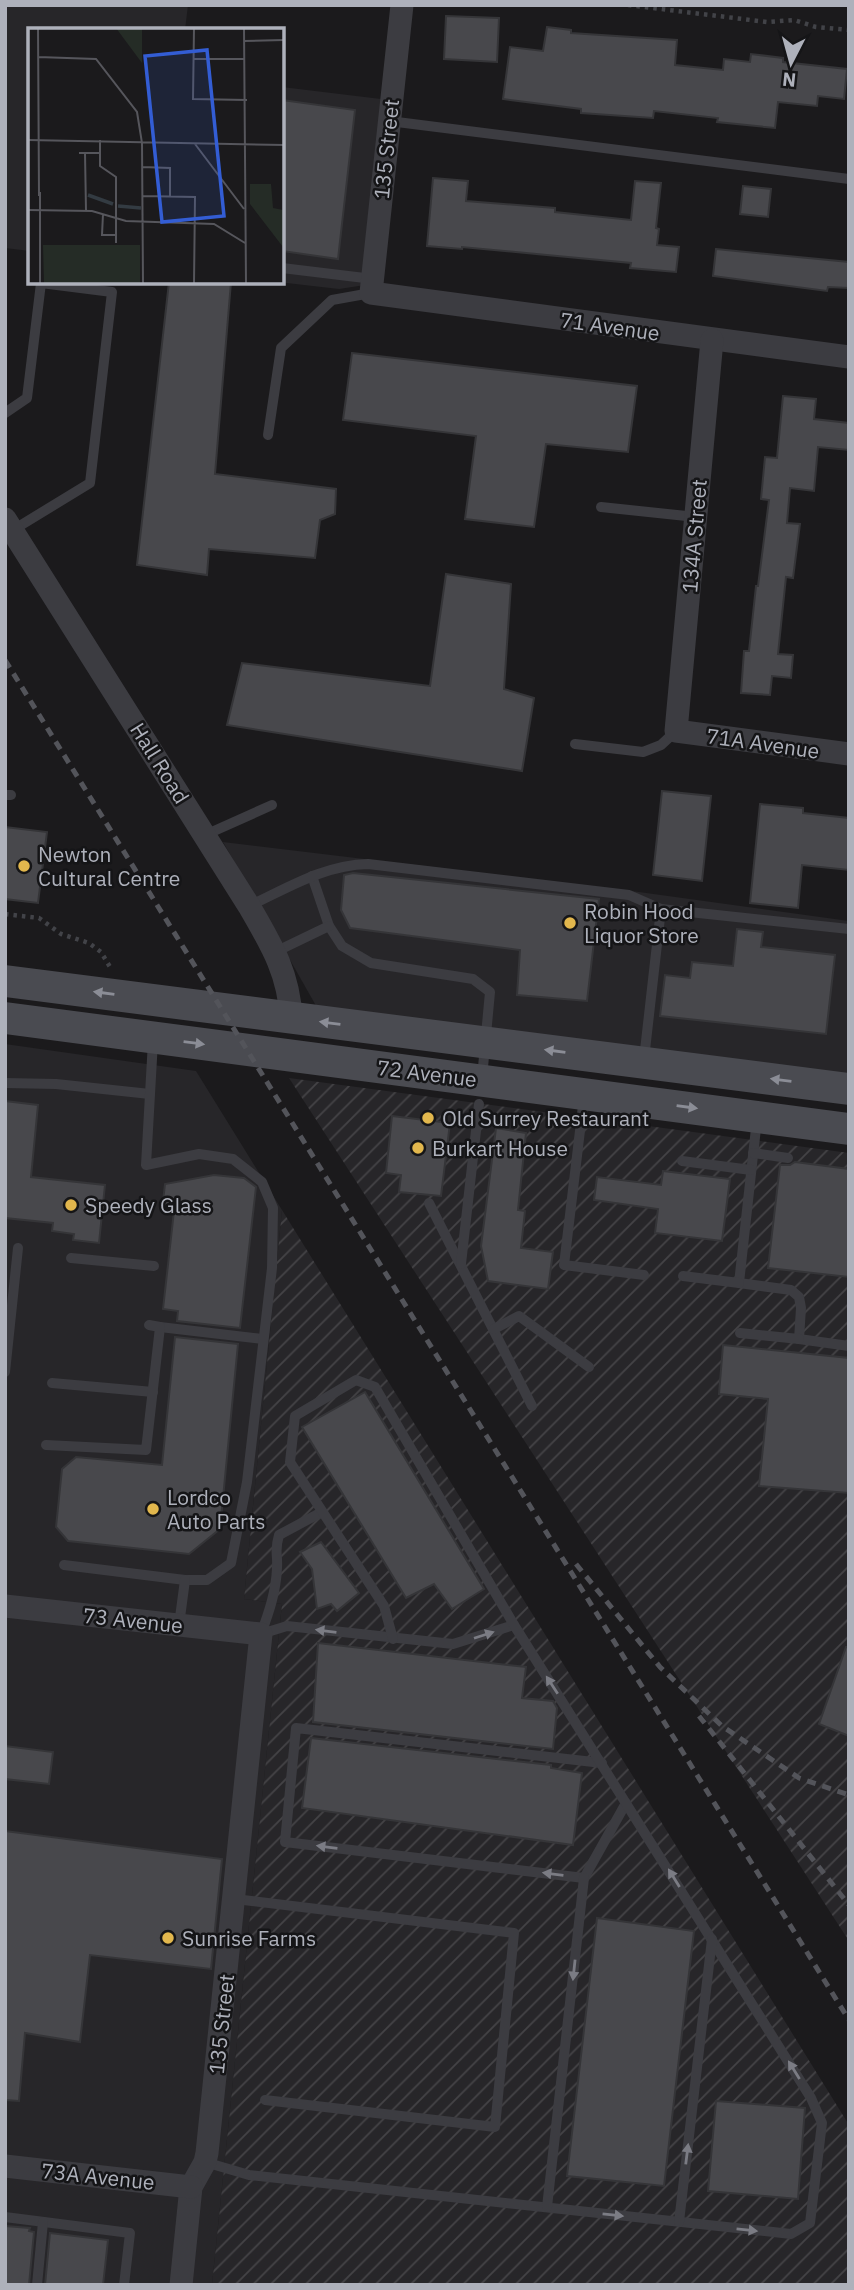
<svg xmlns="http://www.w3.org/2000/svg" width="854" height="2290" font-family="'IBM Plex Sans',sans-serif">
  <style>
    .built { fill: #272629 }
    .industrial { fill: url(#industrial-furrows) }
    .building { fill: #48484c; stroke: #353538; stroke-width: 2 }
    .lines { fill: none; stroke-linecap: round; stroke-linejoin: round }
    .path { stroke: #424348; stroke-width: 4.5; stroke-dasharray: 3.5 5; stroke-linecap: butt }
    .service { stroke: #3c3c41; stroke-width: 10 }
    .minor { stroke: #3c3c41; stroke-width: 23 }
    .secondary { stroke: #4a4b51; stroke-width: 32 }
    .rail { stroke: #53545a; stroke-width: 5; stroke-dasharray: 9 7; stroke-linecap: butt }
    .oneway { fill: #8b8d96 }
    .oneway2 { fill: #7b7c84 }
    .poi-dot { fill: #e2b74d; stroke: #151517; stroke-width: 2.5 }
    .labels { text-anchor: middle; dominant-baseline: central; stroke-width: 5; stroke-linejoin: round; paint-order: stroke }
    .street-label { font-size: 21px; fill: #aeb1bb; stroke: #151517 }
    .poi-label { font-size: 21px; fill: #aeb1bb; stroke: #151517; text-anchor: start }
    .inset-river { fill: none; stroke: #333b42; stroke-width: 3.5 }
    .inset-road { fill: none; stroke: #56565c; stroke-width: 2 }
    .view { fill: #335dd4; fill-opacity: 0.15; stroke: #335dd4; stroke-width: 3.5 }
    .inset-edge { fill: none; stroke: #aeb1bb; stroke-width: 3.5 }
  </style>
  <defs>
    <pattern id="industrial-furrows" width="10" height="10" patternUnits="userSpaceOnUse" patternTransform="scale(1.75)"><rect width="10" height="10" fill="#272629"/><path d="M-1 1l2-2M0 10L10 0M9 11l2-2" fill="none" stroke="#444346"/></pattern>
  </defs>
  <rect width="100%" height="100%" fill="#1b1a1c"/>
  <g class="built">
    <path d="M5,5h183l-3,25h-155v221l-25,-3z"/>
    <path d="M282,87l99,12 -16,186 -26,4 -61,-7h4z"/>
    <path d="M223,842l416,50 210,29v160l-530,-70z"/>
    <path d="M5,1044l191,27 86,139 -38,389 38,5 -70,681h-207z"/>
  </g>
  <g class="industrial">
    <path d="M289,1078l560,75v788z"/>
    <path d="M282,1210l567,915v160h-637l70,-681 -38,-5z"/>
  </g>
  <g class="building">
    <path d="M446,16l53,2 -2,44 -53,-3z"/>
    <path d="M547,27l24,3v3l106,7 -2,25 48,5 1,-11 26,3 1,-8 32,4v4l64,7 -3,30 -26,-3 -1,10 -39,-4 -3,26 -58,-6 1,-4 -64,-7 -1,7 -72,-5v-4l-78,-10 7,-52 33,4z"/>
    <path d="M282,100l73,10 -17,149 -56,-8z"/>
    <path d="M433,178l35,3 -2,20 89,7v4l76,8 4,-39 26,2 -5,45 3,1 -2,16 22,2 -3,25 -46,-4 1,-5 -169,-16v2l-35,-3z"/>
    <path d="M743,186l28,3 -3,28 -28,-3z"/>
    <path d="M716,249l133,13v26l-21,-1 -1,4 -114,-15z"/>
    <path d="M169,282h62l-16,192 121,15 -1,25 -15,6 -5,38 -106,-9 -2,26 -70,-10z"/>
    <path d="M352,353l285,33 -9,66 -82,-8 -12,83 -69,-8 11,-83 -133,-16z"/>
    <path d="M783,396l33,3 -2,20 35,4v27l-31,-3 -4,44 -24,-3 -3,35 13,1 -7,54 -7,-1 -8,77 15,1 -2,23 -19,-2 -2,19 -29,-2 3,-42h5l7,-65h2l11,-86 -8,-1 4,-42 12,1z"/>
    <path d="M446,574l65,10 -7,105 30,9 -12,73 -295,-46 15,-62 188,23z"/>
    <path d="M662,791l49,5 -9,85 -49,-6z"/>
    <path d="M760,804l43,4v5l46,5v52l-47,-5 -4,43 -48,-5z"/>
    <path d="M5,827l42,5 -9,71 -33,-4z"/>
    <path d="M353,873l246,26 -12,102 -70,-6 3,-45 -170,-22 -9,-18 3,-35z"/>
    <path d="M737,929l26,3 -2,15 74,8 -9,79 -166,-18 5,-41 25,3 2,-16 41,4z"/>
    <path d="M5,1101l33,4 -7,72 74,8 -6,58 -26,-3 1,-6 -22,-3 1,-8 -48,-5z"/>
    <path d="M392,1116l58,7 -9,73 -42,-4 2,-17 -15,-2z"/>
    <path d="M496,1128l30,5 -8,77 7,1 -4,37 32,4 -5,37 -60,-8 -7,-35z"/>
    <path d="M795,1162l54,7v108l-81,-9 12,-103h10z"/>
    <path d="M663,1171l67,8 -8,62 -67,-8 3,-24 -64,-9 3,-23 64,8z"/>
    <path d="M214,1175l30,3 12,9 -16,141 -63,-7 1,-10 -15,-2 11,-98 -12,-1 3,-26z"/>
    <path d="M175,1337l63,7 -18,185 -31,25 -121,-13 -12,-14 6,-58 14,-12 86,8z"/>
    <path d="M723,1345l126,13v135l-90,-7 9,-87 -49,-5z"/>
    <path d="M365,1392l119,197 -32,20 -18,-25 -28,14 -104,-171z"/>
    <path d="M321,1542l38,51 -22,18 -6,-7 -14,5 -5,-40 -12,-17z"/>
    <path d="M318,1643l208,24 -4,31 31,3 4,7 -4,41 -240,-27z"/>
    <path d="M846,1647h3v89l-30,-12z"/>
    <path d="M311,1738l240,27v3l31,5 -9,72 -271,-37z"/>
    <path d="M5,1746l48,6 -4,32 -44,-5z"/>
    <path d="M5,1831l217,28 -11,110 -121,-14 -10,87 -55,-9 -6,68 -14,-1z"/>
    <path d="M597,1918l97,13 -30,255 -97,-10z"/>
    <path d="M716,2101l89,7 -7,91 -90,-8z"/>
    <path d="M5,2226l25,2 -1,3 5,1 -5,53h-24z"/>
    <path d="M50,2233l58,7 -5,45h-58z"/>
  </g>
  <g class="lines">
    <g class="path">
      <path d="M628,5l139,17 27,-2 22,7 33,3"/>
      <path d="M5,914l34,4 22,16 28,9 12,9 9,15"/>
    </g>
    <g class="service">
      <path d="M389,121l460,58"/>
      <path d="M282,268l91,11"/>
      <path d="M5,413l22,-15 14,-115 71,9 -22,191 -77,47"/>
      <path d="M268,435l13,-87 51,-48 39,-7"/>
      <path d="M601,507l95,10"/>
      <path d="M575,744l68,8 18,-7 15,-14"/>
      <path d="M5,795h6"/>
      <path d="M205,835l67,-30"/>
      <path d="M312,876l17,50 13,20 29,17 102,16 17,13 -8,86"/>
      <path d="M249,906c39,-18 75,-41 119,-42l261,31 32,14 188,20"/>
      <path d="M275,952l54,-26"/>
      <path d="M644,1059l17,-150"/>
      <path d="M5,1083l51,1 94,10"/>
      <path d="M584,1097l-20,168 80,10"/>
      <path d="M757,1119l-18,164 52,7 8,7 2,11 -2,31 50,7"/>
      <path d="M753,1153l35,5"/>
      <path d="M682,1161l69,9"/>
      <path d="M429,1203l103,203"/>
      <path d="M71,1258l83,8"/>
      <path d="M461,1264l18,-160"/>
      <path d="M683,1276l56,7"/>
      <path d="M160,1327l103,12"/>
      <path d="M494,1329l25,-13 70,51"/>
      <path d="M740,1333l59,6"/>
      <path d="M5,1372l13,-124"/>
      <path d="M52,1383l101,9"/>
      <path d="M46,1445l100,5 14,-123 -11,-2"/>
      <path d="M64,1565l121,15h22l24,-17 16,-81 25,-214 1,-60 -11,-26 -29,-23 -34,-5 -53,11 7,-124"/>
      <path d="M179,1625l6,-45"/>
      <path d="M261,1634l26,-8 166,18 61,-19"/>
      <path d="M261,1634c8,-22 15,-42 16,-66 1,-15 -3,-16 2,-33l43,-23"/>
      <path d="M602,1763l-306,-35 -11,114 299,36 42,-75"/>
      <path d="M235,1899l279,34 -19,194 -230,-27"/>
      <path d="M205,2162l44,13 542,59 19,-11 12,-100 -11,-25 -297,-473 -139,-238 -19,-7 -61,36 -5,46 94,144 9,33"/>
      <path d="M547,2207l37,-329"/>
      <path d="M5,2217l125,16 -6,52"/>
      <path d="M679,2222l33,-283"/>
      <path d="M37,2285l6,-63"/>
    </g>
    <g class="minor">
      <path d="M402,5l-31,288 478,64"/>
      <path d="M712,340l-36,391 173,23"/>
      <path d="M5,519l244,387c22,38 40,67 42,112"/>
      <path d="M5,1606l256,28 -54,519 -2,9 -14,25 -10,98"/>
      <path d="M5,2166l186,21"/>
    </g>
    <g class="secondary">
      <path d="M5,981l844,108"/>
      <path d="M5,1018l844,111"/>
    </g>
    <g class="rail">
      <path d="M5,660l844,1360"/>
      <path d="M576,1564l84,103 62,59 77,52 50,17"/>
      <path d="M699,1716l150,189"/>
    </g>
  </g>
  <defs><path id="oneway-solid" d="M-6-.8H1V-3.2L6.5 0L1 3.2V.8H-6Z" transform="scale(1.75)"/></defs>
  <g class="oneway">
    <use href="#oneway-solid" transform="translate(104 993) rotate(-172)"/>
    <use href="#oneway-solid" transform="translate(330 1023) rotate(-173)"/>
    <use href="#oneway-solid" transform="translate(194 1043) rotate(7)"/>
    <use href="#oneway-solid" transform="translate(555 1051) rotate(-172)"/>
    <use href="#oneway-solid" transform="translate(781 1080) rotate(-173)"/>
    <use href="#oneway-solid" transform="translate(687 1107) rotate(8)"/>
  </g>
  <g class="oneway2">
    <use href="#oneway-solid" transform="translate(326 1631) rotate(-173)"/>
    <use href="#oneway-solid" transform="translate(484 1635) rotate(-18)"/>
    <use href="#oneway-solid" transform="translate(552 1685) rotate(-123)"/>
    <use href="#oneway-solid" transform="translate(327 1847) rotate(-173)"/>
    <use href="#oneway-solid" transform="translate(553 1874) rotate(-173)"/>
    <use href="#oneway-solid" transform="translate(674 1878) rotate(-122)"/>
    <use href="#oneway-solid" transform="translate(574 1970) rotate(96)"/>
    <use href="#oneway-solid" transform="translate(794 2070) rotate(-122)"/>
    <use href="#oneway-solid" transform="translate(687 2154) rotate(-83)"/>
    <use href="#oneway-solid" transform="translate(613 2215) rotate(6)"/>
    <use href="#oneway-solid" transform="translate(747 2230) rotate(6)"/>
  </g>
  <g class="poi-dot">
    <circle cx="24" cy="866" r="7"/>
    <circle cx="570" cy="923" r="7"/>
    <circle cx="428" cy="1118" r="7"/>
    <circle cx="418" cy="1148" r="7"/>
    <circle cx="71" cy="1205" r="7"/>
    <circle cx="153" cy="1509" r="7"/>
    <circle cx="168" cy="1938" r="7"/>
  </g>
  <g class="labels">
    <g class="street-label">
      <text transform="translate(386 149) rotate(-84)">135 Street</text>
      <text transform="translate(610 326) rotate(8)">71 Avenue</text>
      <text transform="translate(694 536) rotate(-85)">134A Street</text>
      <text transform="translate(763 743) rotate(8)">71A Avenue</text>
      <text transform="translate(160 763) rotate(58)">Hall Road</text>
      <text transform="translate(427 1073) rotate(7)">72 Avenue</text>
      <text transform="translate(133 1620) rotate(6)">73 Avenue</text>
      <text transform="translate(221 2024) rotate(-84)">135 Street</text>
      <text transform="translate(98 2176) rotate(6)">73A Avenue</text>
    </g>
    <g class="poi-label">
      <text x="38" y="854">Newton<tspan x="38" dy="24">Cultural Centre</tspan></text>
      <text x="584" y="911">Robin Hood<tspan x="584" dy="24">Liquor Store</tspan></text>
      <text x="442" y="1118">Old Surrey Restaurant</text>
      <text x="432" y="1148">Burkart House</text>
      <text x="85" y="1205">Speedy Glass</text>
      <text x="167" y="1497">Lordco<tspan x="167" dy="24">Auto Parts</tspan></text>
      <text x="182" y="1938">Sunrise Farms</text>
    </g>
  </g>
  <g transform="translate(28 28)">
    <rect width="256" height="256" fill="#1b1a1c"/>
    <path d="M222,156h21l2,24 10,2v37l-33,-43z" fill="#252c26"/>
    <path d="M88,0h26v35zM15,217h97v38h-96z" fill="#252c26"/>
    <path class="inset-river" d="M60,167l25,9M90,178l23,2"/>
    <path class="inset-road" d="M10,0l1,168M166,0l-1,71 54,1M216,0l2,255M216,13l40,-1M10,29l58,2 41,53 5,31 1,140M166,31h50M0,112l256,5M72,112v26l16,11v66M167,116l49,65M51,125h21M57,125l1,58M114,139l28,1v29M12,164v91M115,168l52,1 -1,86M0,182l64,1 34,10 88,3 31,19M75,186l-1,21h14"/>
    <path class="view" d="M179,22l17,166 -62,6 -17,-166z"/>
    <rect width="256" height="256" class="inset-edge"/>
  </g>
  <rect width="854" height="2290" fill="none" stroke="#aeb1bb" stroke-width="14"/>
  <g transform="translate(791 63) rotate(186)" stroke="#151517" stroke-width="5" paint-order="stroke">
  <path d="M0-5L12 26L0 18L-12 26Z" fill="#aeb1bb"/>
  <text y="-10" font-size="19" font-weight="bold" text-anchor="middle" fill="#aeb1bb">N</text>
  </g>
</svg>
